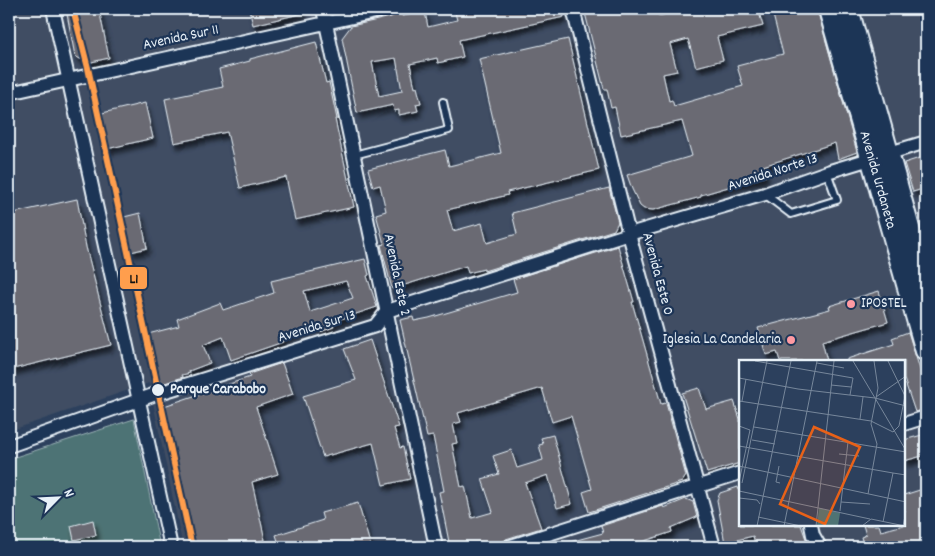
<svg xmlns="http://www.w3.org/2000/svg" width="935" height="556" font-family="Dekko,sans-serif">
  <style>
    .built { fill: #3f4d64; fill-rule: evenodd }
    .green { fill: #4e7374; stroke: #9bb2b6 }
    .building { fill: #6a6a73; stroke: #e8f1f8; fill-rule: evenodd; filter: url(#shadow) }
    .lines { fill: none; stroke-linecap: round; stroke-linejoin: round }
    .lane-casing { stroke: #e8f1f8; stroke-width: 10 }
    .street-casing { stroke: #e8f1f8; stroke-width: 16 }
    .primary-casing { stroke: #e8f1f8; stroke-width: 24 }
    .lane { stroke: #1d3557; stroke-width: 6 }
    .street { stroke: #1d3557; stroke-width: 12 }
    .primary { stroke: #1d3557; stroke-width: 20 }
    .metro-1-casing { stroke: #1d3557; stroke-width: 10 }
    .metro-1 { stroke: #ff9e4d; stroke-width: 6 }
    .poi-dot { fill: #ff9aa2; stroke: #1d3557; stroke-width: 2 }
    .stop-dot { fill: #e8f1f8; stroke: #1d3557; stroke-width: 2 }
    .labels { text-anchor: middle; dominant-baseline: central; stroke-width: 4.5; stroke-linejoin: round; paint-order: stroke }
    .street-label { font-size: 15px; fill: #e8f1f8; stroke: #1d3557 }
    .poi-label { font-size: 15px; fill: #e8f1f8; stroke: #1d3557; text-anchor: start }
    .stop-label { font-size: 15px; font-weight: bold; fill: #e8f1f8; stroke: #1d3557; text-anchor: start }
    .inset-road { fill: none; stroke: #77879b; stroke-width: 1 }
    .view { fill: #e86118; fill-opacity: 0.15; stroke: #e86118; stroke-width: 2.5 }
    .inset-edge { fill: none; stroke: #e8f1f8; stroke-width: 2.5 }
    .line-badge { stroke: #1d3557; stroke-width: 2 }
    .pale-badge-label { font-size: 14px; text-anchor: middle; font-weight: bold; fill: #111 }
  </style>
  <defs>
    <filter id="shadow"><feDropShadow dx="3" dy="5.5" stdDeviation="2.5" flood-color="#0009"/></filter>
  </defs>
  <rect width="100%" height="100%" fill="#2c405d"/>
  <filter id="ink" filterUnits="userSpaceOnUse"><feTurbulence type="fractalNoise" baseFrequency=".02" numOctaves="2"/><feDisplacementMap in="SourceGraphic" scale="10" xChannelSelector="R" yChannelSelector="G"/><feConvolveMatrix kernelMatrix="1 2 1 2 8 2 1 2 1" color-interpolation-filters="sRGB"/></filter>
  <g filter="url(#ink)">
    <path class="built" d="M9,9h917v538h-743l-34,-164 -140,48zM740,361h164v164h-164z"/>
    <path class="green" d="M134,419l26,128h-151v-88z"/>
    <g class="building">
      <path d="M66,9h33l10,49 -22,5 -12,-7z"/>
      <path d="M249,9h55v4l-51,12z"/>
      <path d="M397,9h4l1,7 23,-4 3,15 29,-7 -3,-11h108l2,8 -105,23 4,17 -25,6 -1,-5 -27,6 5,24 2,-1 4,16 -5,1 2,7 -19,4v-5l-5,1 -1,-6 -36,8 -15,-75 9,-12 40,-9 4,-2zM396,58l6,33 -23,5 -7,-34z"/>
      <path d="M584,9h73l2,7 27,-7h72l5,17 -46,11 6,23 -27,7 -8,-28 -18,5 7,27 -14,3 6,27 3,-1 2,6 69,-20 -6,-20 46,-12 -10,-39 26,-6h18l40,143 -19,7 -3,-16 -72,23 3,10 -65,19v2l-48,13 -9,-1 -4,-3 -8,-17 -5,-14 65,-19 -10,-35 -61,14 -6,-28 -4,1 -4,-19h-3z"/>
      <path d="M568,39l31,131 -92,22 1,3 -61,15 6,21 29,-8 5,20 30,-9 -5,-21 97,-25 9,34 -4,8 -130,41v-2l-16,4 -2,-7 -74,23 -11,-44 3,-1 -8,-30 10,-3 -6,-26 -7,2 -5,-18 77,-19 4,16 52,-13 -22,-94z"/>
      <path d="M316,42l10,41 3,-1 8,37h-2l19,88 -59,13 -9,-43 -46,11 -13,-56 -53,11 -9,-44 58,-12 -4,-18 31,-8v-2z"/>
      <path d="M145,103l8,35 -46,11 -9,-35z"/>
      <path d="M926,156v32l-13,4 -9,-29z"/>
      <path d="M77,199l9,48 25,98 -102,25v-156z"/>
      <path d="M140,213l7,35 -16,4 -7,-35z"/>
      <path d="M618,246l16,56h-2l29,102 5,-1 20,73 -4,6 -93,30 -6,-20 9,-3 -21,-73 -19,6 -10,-34 -84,25 3,9 -8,2 4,19 -5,1 9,43 4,-1 7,32 21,-6 -11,-33 17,-5 -6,-18 18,-6 6,18 26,-8 -4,-15 4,-1 -2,-6 12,-3 19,69 -15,4 -9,-33 -23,8 16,45 -35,11 -5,5 -12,3h-5l-1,-3 -10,3h-23l-11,-55 5,-1 -11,-55 -6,1 -27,-117 13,-3 1,4 15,-3 88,-26 -4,-13z"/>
      <path d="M365,259l4,16 -2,1 10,31 -45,15 2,5 -14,5 -3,-7 -35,13 1,4 -52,18 -8,-23 -20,8 7,18 -21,8 1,2 -8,2 1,2 -21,7 -2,-3 -12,-47 31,-8 -2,-7 43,-16 3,7 51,-17 -3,-12zM346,281l7,17 -43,14 -6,-21z"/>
      <path d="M879,291l9,31 -66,19 5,20h-47l-3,-9 -11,3 -8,-27 72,-19 -1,-3z"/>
      <path d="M908,332l18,56v21l-11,3 -11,-33v-18h-57v-2l47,-15 -2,-6z"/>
      <path d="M370,340l29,87 -5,1 6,20 3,-1 7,32 -27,6 -10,-42 -50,14 -20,-61 53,-16 -12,-31z"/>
      <path d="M282,363l11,31 -37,13 22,67 -26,8 13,58 -33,7h-44l-7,-33 7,-1 -24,-107 86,-29 -1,-3z"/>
      <path d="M699,388l7,21 28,-8 6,18v44l-33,10 -25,-80z"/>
      <path d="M926,425v30l-22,6v-21l18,-5 -2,-7z"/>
      <path d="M738,487l2,6v32h61l5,14 5,8h-55l-3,-11 -28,7 -8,-43 3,-7z"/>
      <path d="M926,488v59h-62l-3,-10 5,-2 -3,-10h16l2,6 23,-6v-30z"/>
      <path d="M686,499l7,3 4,15 -26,11 1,4 -46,15h-64v-3l41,-11 -2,-7 62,-20 1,2z"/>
      <path d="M358,503l13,44h-91l-4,-12 47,-15 -2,-7z"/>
      <path d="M93,520l3,15 -22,5 -3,-14z"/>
    </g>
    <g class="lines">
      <g class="lane-casing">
        <g id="lane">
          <path d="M354,155l95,-25 -6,-28"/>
          <path d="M766,195l25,19 46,-14 -10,-28"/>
        </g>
      </g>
      <g class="street-casing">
        <g id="street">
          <path d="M53,9l118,538"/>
          <path d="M323,9l113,538"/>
          <path d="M573,9l56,225 85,313"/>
          <path d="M9,93l380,-84"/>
          <path d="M904,424l22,-7"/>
          <path d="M9,446l144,-51 222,-69 12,-15 242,-77 136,-40 62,-22 99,-30"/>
          <path d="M811,525l2,10 7,12"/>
          <path d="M508,547l232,-74"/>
        </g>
      </g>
      <g class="primary-casing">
        <g id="primary">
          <path d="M829,9l97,342"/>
          <path d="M848,9l78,280"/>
        </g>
      </g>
      <use href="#lane" class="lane"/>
      <use href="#street" class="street"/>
      <use href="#primary" class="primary"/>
      <g class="metro-1-casing">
        <path id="metro-1" d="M73,9l15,59 104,479"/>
      </g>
      <use href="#metro-1" class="metro-1"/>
    </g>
  </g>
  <g class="poi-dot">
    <circle cx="851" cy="304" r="5"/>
    <circle cx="791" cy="340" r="5"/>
  </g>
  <circle class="stop-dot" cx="158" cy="390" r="7"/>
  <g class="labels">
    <g class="street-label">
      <text transform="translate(181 38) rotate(-12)">Avenida Sur 11</text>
      <text transform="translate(773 173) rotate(-18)">Avenida Norte 13</text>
      <text transform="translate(877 180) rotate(74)">Avenida Urdaneta</text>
      <text transform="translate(657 274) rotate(75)">Avenida Este 0</text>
      <text transform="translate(396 275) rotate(78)">Avenida Este 2</text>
      <text transform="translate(317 327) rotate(-17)">Avenida Sur 13</text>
    </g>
    <g class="poi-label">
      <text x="861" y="304">IPOSTEL</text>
      <text x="781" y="340" text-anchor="end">Iglesia La Candelaria</text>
    </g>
    <g class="stop-label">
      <text x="170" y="390">Parque Carabobo</text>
    </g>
  </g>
  <g transform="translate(739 360)">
    <rect width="166" height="166" fill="#2c405d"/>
    <path d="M80,148l21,5 -2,13h-21z" fill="#4e7374"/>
    <path class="inset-road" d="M16,1l98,17 -3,17M114,1l22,37 31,8M78,3l27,5M0,18l59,11 77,9M92,25l20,2M137,37l30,-21M136,38l30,51M0,41l132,20 22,11 6,-6 6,-30 -17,-35M3,41l4,-22M121,59l3,-22M0,66l11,4 -11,52M15,67l152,25M13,80l23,4M0,86l154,27M100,94l20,2M0,106l167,36M40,106l-3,16 4,1M3,123l25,-122M0,131l131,28M129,134l9,-50 -6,-20 7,-36 -4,-27M0,138l18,2 3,4M102,142l29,2M101,151l8,-69M19,157l43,9M144,162l10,-49 13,2M18,166l34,-165M45,166l33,-165M77,166l18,-165M123,166l9,-7 34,7M164,166l3,-15"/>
    <path class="view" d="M75,67l46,20 -35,77 -45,-20z"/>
    <rect width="166" height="166" class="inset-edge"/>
  </g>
  <rect class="line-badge" x="119" y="266" width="29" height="24" rx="5" fill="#ff9e4d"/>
  <g class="pale-badge-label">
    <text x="134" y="283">L1</text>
  </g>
  <rect width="935" height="556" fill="none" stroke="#1d3557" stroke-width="30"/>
  <rect x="15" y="15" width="905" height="526" fill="none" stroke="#e8f1f8" stroke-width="2" filter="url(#ink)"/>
  <g transform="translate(58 498) rotate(66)" stroke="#1d3557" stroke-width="4" paint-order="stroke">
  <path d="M0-4L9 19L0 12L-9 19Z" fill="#e8f1f8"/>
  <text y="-8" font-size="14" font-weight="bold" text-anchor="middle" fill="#e8f1f8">N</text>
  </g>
</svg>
